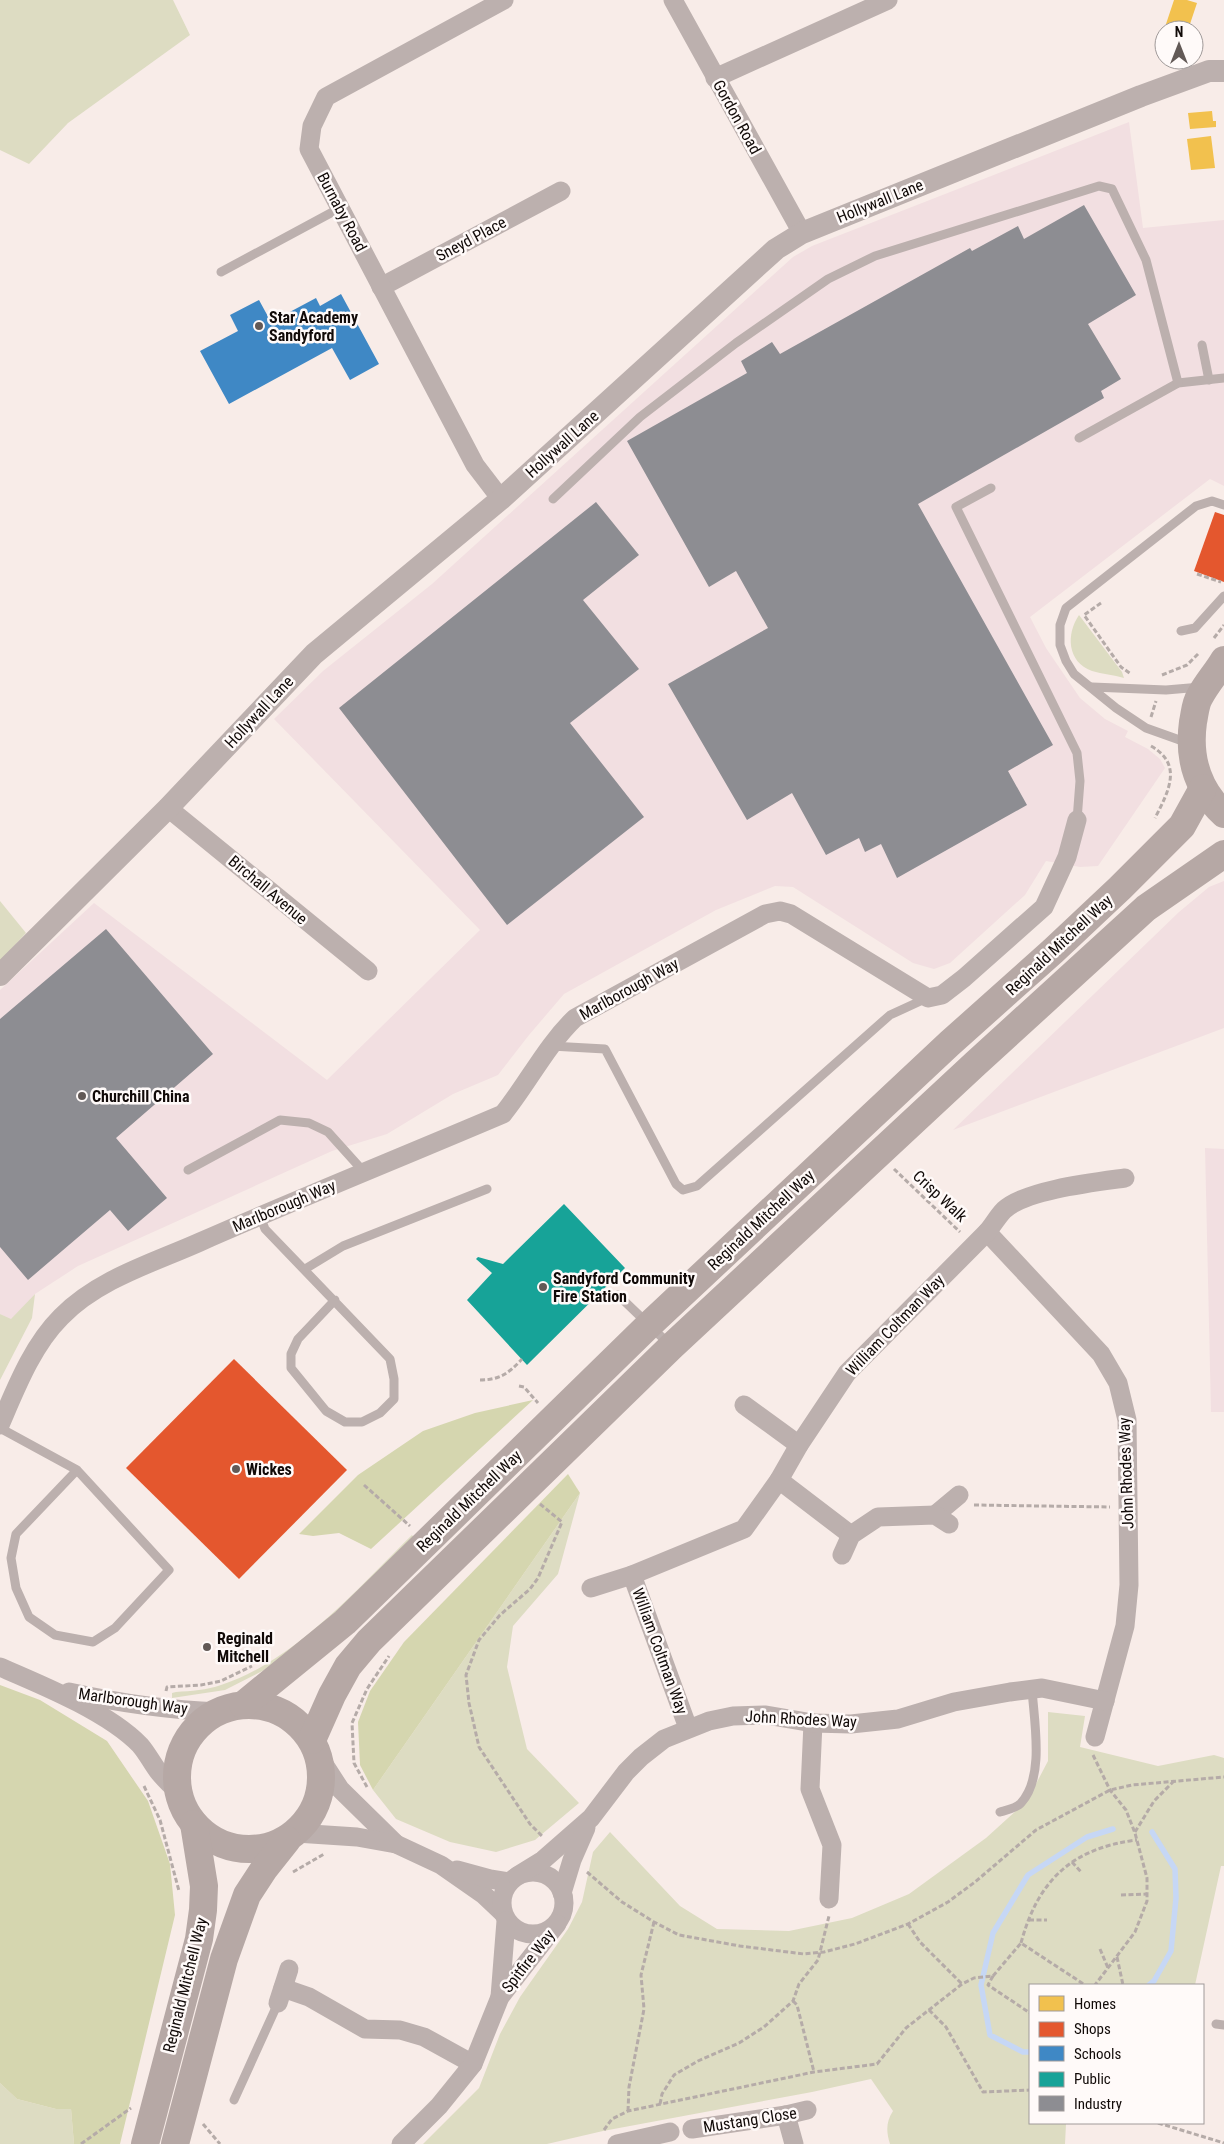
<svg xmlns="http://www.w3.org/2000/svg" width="1224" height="2144" font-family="'Roboto Condensed',sans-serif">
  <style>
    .industrial { fill: #f2dfe1 }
    .green { fill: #dddcc2 }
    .forest { fill: #d5d6af }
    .homes { fill: #f2c14e }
    .shops { fill: #e4572e }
    .schools { fill: #3f88c5 }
    .public { fill: #17a398 }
    .industry { fill: #8d8d92 }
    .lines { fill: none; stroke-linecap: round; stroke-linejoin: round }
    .stream { stroke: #c6d7f5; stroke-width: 5.5 }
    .path { stroke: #b5aba8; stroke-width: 3; stroke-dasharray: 5 2.5; stroke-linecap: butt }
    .service { stroke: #bcb0ae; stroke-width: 9 }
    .minor { stroke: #bcb0ae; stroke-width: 19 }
    .tertiary { stroke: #bcb0ae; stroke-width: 22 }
    .primary { stroke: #b6a8a5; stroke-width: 28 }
    .poi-dot { fill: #625956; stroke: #fffaf9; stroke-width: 2 }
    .labels { text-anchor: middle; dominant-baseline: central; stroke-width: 5; stroke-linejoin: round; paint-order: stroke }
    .street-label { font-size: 16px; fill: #110a08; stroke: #fffaf9 }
    .poi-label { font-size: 16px; font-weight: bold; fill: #110a08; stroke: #fffaf9; text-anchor: start }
  </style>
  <rect width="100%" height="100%" fill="#f8ece8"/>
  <g class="industrial">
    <path d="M1129,122l14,106 81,-8v266l-14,-7 -180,138 16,31 34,50 25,21 23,12 -3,6 23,12 12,10 5,9 -67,98 -18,1 -34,-6 -21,34 -75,68 -16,6 -21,-6 -120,-76 -18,-1 -59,24 -152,84 -35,41 -31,40 -45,19 -66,40 -55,17 -254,115 -43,28 -24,26 -11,-6v-324l94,-87 233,177 153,-150 -206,-211 49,-48 109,-87 361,-327 19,-11z"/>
    <path d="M1224,881v147l-271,102 226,-218 30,-25z"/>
    <path d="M1205,1148l19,1v263h-13z"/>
  </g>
  <g class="green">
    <path d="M0,0h173l17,35 -122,88 -39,41 -29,-14z"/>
    <path d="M1079,615l43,57 2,6c-10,-3 -22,-4 -32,-7 -25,-9 -26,-37 -13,-56z"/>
    <path d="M0,901l26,32 -26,28z"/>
    <path d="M35,1294l-3,24 -32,62v-66l11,5z"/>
    <path d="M580,1493l-22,81 -45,52 -6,41 20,82 52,54 -44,37 -39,12 -46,-10 -54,-23 -23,-29z"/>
    <path d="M412,1535l3,4 -72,72 -67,53 -51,26 -53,8v-5l4,-1c15,-1 31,-2 45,-7 74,-24 137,-97 191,-150z"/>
    <path d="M1048,1712l37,4 -5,31 78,19 56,-11 10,3v108h-3l-26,119h-165v138h40l-4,1 -1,20h-175c-4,-13 -4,-22 3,-33l-22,-32 -59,13 -209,39 -56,13h-124l56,-56 21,-54 20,-37 48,-68 14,-27 11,-50 17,-20 70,74 37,23 72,2 63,-13 57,-24 77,-56 41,-37 21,-40z"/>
    <path d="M0,2083l17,16 39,10h15l3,35h-74z"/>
  </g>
  <g class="forest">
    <path d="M533,1400l-162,149 -32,-16 -26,3 -14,-2 59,-59 65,-44 52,-18z"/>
    <path d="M568,1474l12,19 -207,297 -13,-25 -2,-43 12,-31 34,-49z"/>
    <path d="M0,1685l40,15 67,41 41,60 22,63 5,51 -55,229h-46l-3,-35h-15l-39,-10 -17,-16z"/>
  </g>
  <g class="homes">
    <path d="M1174,0h13l10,3 -9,27h-6l-16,-6z"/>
    <path d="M1212,111l1,10h3v6l-26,2 -2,-16z"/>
    <path d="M1211,136l4,32 -24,2 -4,-31z"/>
  </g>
  <g class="shops">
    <path d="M1215,512l9,3v67l-30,-11z"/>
    <path d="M234,1359l113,111 -108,109 -113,-111z"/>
  </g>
  <path class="schools" d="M341,294l38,70 -29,16 -18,-32 -103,56 -29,-53 38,-20 -8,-16 29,-15 12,22 45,-24 4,8z"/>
  <path class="public" d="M564,1204l61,64 -98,97 -60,-65 25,-27 -16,-14 2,-2 25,7z"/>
  <g class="industry">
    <path d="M1084,205l52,90 -48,29 33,55 -20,12 3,7 -186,106 135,241 -45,26 19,34 -130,73 -16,-34 -16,8 -6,-14 -33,17 -34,-62 -45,27 -79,-136 100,-56 -32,-57 -27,16 -82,-146 120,-68 -6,-12 31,-19 8,12 190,-106 2,3 46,-25 6,13z"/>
    <path d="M596,502l43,53 -56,45 56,69 -69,54 74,94 -137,108 -168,-217z"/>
    <path d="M106,929l107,125 -97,84 51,60 -39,33 -18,-21 -82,70 -28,-33v-228z"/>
  </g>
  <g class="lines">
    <g class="stream">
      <path d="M1149,1985l5,-4 17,-30 5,-53 -1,-29 -23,-37"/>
      <path d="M1030,2052h-7l-33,-17 -9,-50 12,-52 35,-58 59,-38 26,-8"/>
    </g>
    <g class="path">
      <path d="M1197,574l24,8"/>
      <path d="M1101,603l-17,12 37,52 10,7"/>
      <path d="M1214,638l10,-13"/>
      <path d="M1162,675l25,-10 12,-12"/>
      <path d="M1151,717l5,-16"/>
      <path d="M1151,746c32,18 18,45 4,72"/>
      <path d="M894,1169l66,63"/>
      <path d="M480,1380c20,0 29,-7 42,-21"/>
      <path d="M519,1386l5,1 14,16"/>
      <path d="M364,1485l46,41"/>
      <path d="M540,1504l22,18 -24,56 -8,11 -30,26 -21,25 -13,35 3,28 10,44 51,77 13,13"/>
      <path d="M974,1505l136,2"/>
      <path d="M166,1691l1,-4 34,-2 20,-4 31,-15"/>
      <path d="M1093,1755l17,35 16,20 9,23 12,45v23l-12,31 -40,53"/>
      <path d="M144,1786l16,34 19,71"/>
      <path d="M367,1787l-13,-24 -2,-40 15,-34 22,-33"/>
      <path d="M1135,1832l19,-31 21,-21"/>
      <path d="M1072,1862l10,11"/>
      <path d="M293,1872l31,-18"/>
      <path d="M587,1872l35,30 32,20 25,13 61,11 64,8 20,-2 31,-8 53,-20 40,-22 27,-20 61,-52 74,-40 22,-5 92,-8"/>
      <path d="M1121,1895l26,-1"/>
      <path d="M1029,1920h18"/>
      <path d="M908,1924l12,18 42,42"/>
      <path d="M1021,1943c17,-63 51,-95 116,-103"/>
      <path d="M1100,1949l8,19"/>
      <path d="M1117,1957l6,28"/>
      <path d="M993,1976l-5,9 42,28"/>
      <path d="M793,2001l4,4 17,67"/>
      <path d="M929,2010l17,17 37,65 47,-2"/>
      <path d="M660,2104l2,-10 12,-19 24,-14 41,-18 25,-16 29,-26 6,-17 19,-24 11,-44"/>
      <path d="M628,2111l1,-24 15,-78 -3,-34 13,-53"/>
      <path d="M1158,2123l66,20"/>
      <path d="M203,2124l17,20"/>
      <path d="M604,2130l8,-11 16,-8 186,-39 63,-8 29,-36 56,-44 12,-6 19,-2 28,-33 64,42"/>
      <path d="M81,2144l50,-36"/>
    </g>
    <g class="service">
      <path d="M221,272l119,-64"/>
      <path d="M1202,345l7,35"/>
      <path d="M1079,438l99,-55 46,-5"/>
      <path d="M991,488l-35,19 121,246 3,28 -3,39"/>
      <path d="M553,499l87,-82 96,-74 92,-64 47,-23 224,-70 13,3 34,71 32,123"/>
      <path d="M1181,631l14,-3 29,-32"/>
      <path d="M1092,687l74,3 35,-3"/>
      <path d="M1188,743l-42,-15 -30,-20 -42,-34 -8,-13 -6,-16v-20l6,-17 130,-102 16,-5 12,4"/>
      <path d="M551,1046l54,3 71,135 7,6 14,-4 193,-171 37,-17"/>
      <path d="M188,1170l92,-50 29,3 19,9 36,40"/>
      <path d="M260,1216l5,13 125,130 4,20v20l-14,14 -18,9h-17l-19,-11 -35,-43v-14l7,-15 37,-39"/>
      <path d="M305,1269l38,-23 144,-57"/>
      <path d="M618,1295l52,50"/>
      <path d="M0,1428l77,42 -61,64 -5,24 5,30 13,29 26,18 38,7 22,-14 54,-58 -92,-100"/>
      <path d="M1000,1812c7,-2 17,-4 21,-9 24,-26 13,-82 11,-114"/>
      <path d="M1216,2024l8,1"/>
      <path d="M234,2100l44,-97"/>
    </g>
    <g class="minor">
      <path d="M673,0l129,233"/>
      <path d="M715,78l173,-78"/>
      <path d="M381,287l180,-96"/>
      <path d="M501,499l-26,-34 -166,-316 3,-23 14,-29 178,-97"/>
      <path d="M168,808l200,163"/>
      <path d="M987,1232l114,122 17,29 9,37 2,165 -4,41 -30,111"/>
      <path d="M744,1405l55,40"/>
      <path d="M0,1425c16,-37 32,-79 61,-108 37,-38 92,-54 139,-75 100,-44 202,-85 303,-128 25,-31 43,-68 72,-96l190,-104 15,-3 11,3 137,84 14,-3 22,-17 80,-71 23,-50 10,-37"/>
      <path d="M779,1480l72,55"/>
      <path d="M935,1515l24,-20"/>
      <path d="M842,1555l9,-20 27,-18 57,-2 14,9"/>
      <path d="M632,1575l56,153"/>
      <path d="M591,1588l41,-13 112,-46 35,-49 20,-35 48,-72 140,-141c6,-7 11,-16 17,-22 21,-20 92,-28 121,-32"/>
      <path d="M0,1667c42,18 108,45 140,78 7,8 12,18 18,26 6,8 14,15 21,22"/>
      <path d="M69,1692c50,11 99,18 150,20"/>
      <path d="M813,1723l-3,66 22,56 -3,54"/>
      <path d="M318,1755l22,34 56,55"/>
      <path d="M296,1833l61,4 39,7 45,21 43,30 18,17"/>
      <path d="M457,1870l33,9 19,3"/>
      <circle cx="533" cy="1903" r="31"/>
      <path d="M517,1876l26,-16 48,-42 35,-46 15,-15 23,-18 45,-18 24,-5 33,-1 47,8 38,1 47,-5 56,-17 56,-10 32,-4 63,13"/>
      <path d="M562,1893l10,-33 14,-32"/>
      <path d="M283,1988l26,9 56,32 35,1 24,7 49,27"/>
      <path d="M500,1997l6,-76"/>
      <path d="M278,2003l11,-34"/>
      <path d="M786,2115l8,29"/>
      <path d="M692,2129l94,-14 21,-5"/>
      <path d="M401,2144l38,-38 34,-42 27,-67 57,-73"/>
      <path d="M617,2144l53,-12"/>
    </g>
    <path class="tertiary" d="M0,975l168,-167 146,-154 187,-155 275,-250 26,-16 339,-137 68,-25h15"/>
    <g class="primary">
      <path d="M1224,660c-7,12 -17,23 -24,36 -5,8 -5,17 -7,26 -5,36 4,67 31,92"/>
      <circle cx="249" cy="1777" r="72"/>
      <path d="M243,1705l102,-83 304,-297 301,-282 103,-92 67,-63 62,-62 21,-38"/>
      <path d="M312,1740l20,-45 16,-29 21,-25 303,-295 303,-282 171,-156 78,-54"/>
      <path d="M145,2144l54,-205 4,-29 1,-24 -10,-62"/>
      <path d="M175,2144l49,-185 23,-64 17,-26 23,-29"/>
    </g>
  </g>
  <g class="poi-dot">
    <circle cx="259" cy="326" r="5"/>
    <circle cx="82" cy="1096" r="5"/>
    <circle cx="543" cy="1287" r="5"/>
    <circle cx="236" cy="1469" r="5"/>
    <circle cx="207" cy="1647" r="5"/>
  </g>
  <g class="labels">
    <g class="street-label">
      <text transform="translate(737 117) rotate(61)">Gordon Road</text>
      <text transform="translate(880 201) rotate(-22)">Hollywall Lane</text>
      <text transform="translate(342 212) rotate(62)">Burnaby Road</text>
      <text transform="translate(471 239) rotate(-28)">Sneyd Place</text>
      <text transform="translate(562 444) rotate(-42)">Hollywall Lane</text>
      <text transform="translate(259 712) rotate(-47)">Hollywall Lane</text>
      <text transform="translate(268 890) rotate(40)">Birchall Avenue</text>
      <text transform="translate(1059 945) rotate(-43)">Reginald Mitchell Way</text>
      <text transform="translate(629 989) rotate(-29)">Marlborough Way</text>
      <text transform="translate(940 1196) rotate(43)">Crisp Walk</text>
      <text transform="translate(284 1206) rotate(-23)">Marlborough Way</text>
      <text transform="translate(761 1220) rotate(-43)">Reginald Mitchell Way</text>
      <text transform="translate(895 1325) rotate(-46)">William Coltman Way</text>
      <text transform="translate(1126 1473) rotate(-92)">John Rhodes Way</text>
      <text transform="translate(469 1501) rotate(-44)">Reginald Mitchell Way</text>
      <text transform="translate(660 1651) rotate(70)">William Coltman Way</text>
      <text transform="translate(133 1701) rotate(8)">Marlborough Way</text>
      <text transform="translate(801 1719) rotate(3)">John Rhodes Way</text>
      <text transform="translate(528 1961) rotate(-52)">Spitfire Way</text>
      <text transform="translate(185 1985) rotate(-76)">Reginald Mitchell Way</text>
      <text transform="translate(750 2120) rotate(-9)">Mustang Close</text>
    </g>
    <g class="poi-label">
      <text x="269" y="317">Star Academy<tspan x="269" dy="18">Sandyford</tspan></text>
      <text x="92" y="1096">Churchill China</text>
      <text x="553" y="1278">Sandyford Community<tspan x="553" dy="18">Fire Station</tspan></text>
      <text x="246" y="1469">Wickes</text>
      <text x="217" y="1638">Reginald<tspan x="217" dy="18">Mitchell</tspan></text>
    </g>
  </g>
  <rect x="1029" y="1984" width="175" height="140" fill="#fffaf9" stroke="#a09a99"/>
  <rect x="1039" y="1996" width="25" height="15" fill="#f2c14e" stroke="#a09a99"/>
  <text x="1074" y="2009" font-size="15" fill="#110a08">Homes</text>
  <rect x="1039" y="2022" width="25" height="15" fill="#e4572e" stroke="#a09a99"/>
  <text x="1074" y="2034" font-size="15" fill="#110a08">Shops</text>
  <rect x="1039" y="2046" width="25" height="15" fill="#3f88c5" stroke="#a09a99"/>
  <text x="1074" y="2059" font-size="15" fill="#110a08">Schools</text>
  <rect x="1039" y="2072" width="25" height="15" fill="#17a398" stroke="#a09a99"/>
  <text x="1074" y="2084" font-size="15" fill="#110a08">Public</text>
  <rect x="1039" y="2096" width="25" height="15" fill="#8d8d92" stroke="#a09a99"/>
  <text x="1074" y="2109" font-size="15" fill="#110a08">Industry</text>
  <g transform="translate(1179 45)"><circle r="24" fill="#fffaf9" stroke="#a09a99"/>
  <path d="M0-4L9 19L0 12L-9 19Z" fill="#625956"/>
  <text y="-8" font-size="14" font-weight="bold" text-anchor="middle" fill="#110a08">N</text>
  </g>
</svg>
